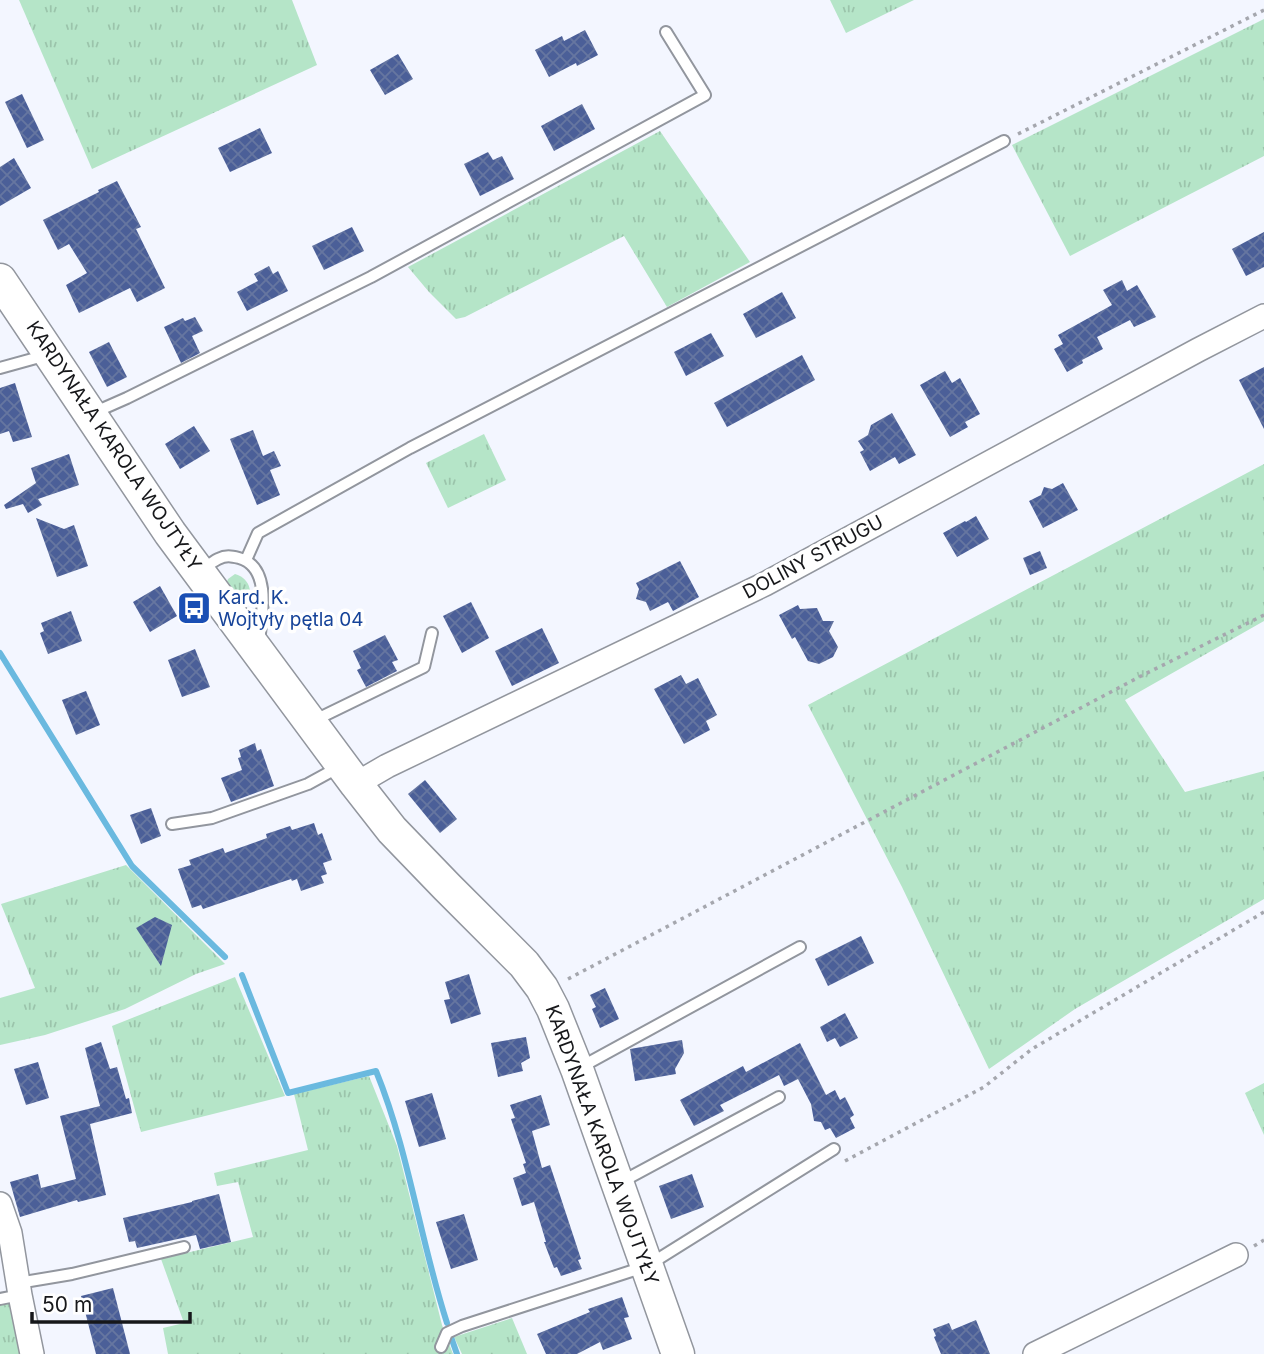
<svg xmlns="http://www.w3.org/2000/svg" width="1264" height="1354" font-family="Inter,sans-serif">
  <style>
    .grass { fill: url(#grass-tufts) }
    .lines { fill: none; stroke-linecap: round; stroke-linejoin: round }
    .stream { stroke: #6ab9df; stroke-width: 6 }
    .building { fill: url(#building-cross-hatch) }
    .lane-casing { stroke: #92969e; stroke-width: 14 }
    .street-casing { stroke: #92969e; stroke-width: 26 }
    .secondary-casing { stroke: #92969e; stroke-width: 35 }
    .path { stroke: #a5a7ae; stroke-width: 3.5; stroke-dasharray: 3.5 5; stroke-linecap: butt }
    .lane { stroke: #fff; stroke-width: 10 }
    .street { stroke: #fff; stroke-width: 23 }
    .secondary { stroke: #fff; stroke-width: 32 }
    .labels { text-anchor: middle; dominant-baseline: central; stroke-width: 7; stroke-linejoin: round; paint-order: stroke }
    .street-label { font-size: 19px; fill: #16171a; stroke: #fff }
    .transit-label { font-size: 19px; fill: #164399; stroke: #fff; text-anchor: start }
  </style>
  <defs>
    <pattern id="grass-tufts" width="24" height="20" patternUnits="userSpaceOnUse" patternTransform="scale(1.75)"><rect width="24" height="20" fill="#b5e5c8"/><path d="M3 7l-1-3M5 7V3M7 7l1-3M15 17l-1-3M17 17v-4M19 17l1-3" fill="none" stroke="#9bc4ab"/></pattern>
    <pattern id="building-cross-hatch" width="8" height="8" patternUnits="userSpaceOnUse" patternTransform="scale(1.75)"><rect width="8" height="8" fill="#4b5f98"/><path d="M0 0l8 8M0 8l8-8" fill="none" stroke="#6676a0"/></pattern>
  </defs>
  <rect width="100%" height="100%" fill="#f3f6ff"/>
  <g class="grass">
    <path d="M19,0h273l25,65 -225,104z"/>
    <path d="M830,0h84l-68,33z"/>
    <path d="M1264,19v137l-194,100 -58,-111z"/>
    <path d="M660,131l90,131 -83,45 -43,-71 -159,81 -9,2 -27,-27 -21,-25z"/>
    <path d="M484,434l22,46 -58,28 -22,-45z"/>
    <path d="M1264,464v157l-139,79 60,92 79,-21v128l-189,110 -86,60 -87,-182 -94,-182z"/>
    <path d="M235,574c16,4 20,23 8,32l-17,-22 2,-5z"/>
    <path d="M126,865l99,99 -29,10 -71,35 -80,26 -45,10v-47l35,-10 -34,-84z"/>
    <path d="M235,977l50,119 -144,36 -29,-106z"/>
    <path d="M369,1076l28,70 45,179 11,29h-285l-5,-26 21,-5 -23,-64 92,-22 -15,-55 -21,4 -3,-13 94,-23 -14,-56z"/>
    <path d="M1264,1083v52l-19,-42z"/>
    <path d="M15,1301l10,53h-25v-49z"/>
    <path d="M512,1318l15,36h-65l-8,-17z"/>
  </g>
  <g class="lines">
    <g class="stream">
      <path d="M0,653l132,213 93,91"/>
      <path d="M242,975l46,118 88,-22c33,81 44,169 71,252"/>
      <path d="M451,1337l6,17"/>
    </g>
  </g>
  <g class="building">
    <path d="M585,30l13,25 -21,11 -1,-3 -27,14 -14,-27 27,-14 2,5z"/>
    <path d="M398,54l15,25 -28,16 -15,-25z"/>
    <path d="M22,94l22,46 -17,8 -22,-46z"/>
    <path d="M582,104l13,25 -41,22 -13,-25z"/>
    <path d="M260,128l12,25 -42,19 -12,-24z"/>
    <path d="M488,152l5,8 9,-4 12,23 -34,17 -16,-32z"/>
    <path d="M14,158l17,30 -31,18v-39z"/>
    <path d="M117,181l24,46 -5,2 29,59 -28,14 -7,-14 -51,25 -13,-28 21,-12 -18,-29 -11,6 -15,-30 56,-28 -1,-2z"/>
    <path d="M352,227l12,24 -40,19 -12,-24z"/>
    <path d="M1264,232v35l-18,9 -14,-27z"/>
    <path d="M269,266l4,8 5,-3 10,20 -41,20 -10,-19 21,-11 -4,-7z"/>
    <path d="M1122,280l5,11 10,-6 19,32 -22,10 -4,-7 -33,17 6,12 -21,11 1,3 -16,9 -13,-23 9,-5 -5,-9 54,-30 -9,-15z"/>
    <path d="M782,292l14,26 -40,20 -13,-24z"/>
    <path d="M195,317l8,14 -11,5 8,17 -19,10 -17,-36 19,-9 2,3z"/>
    <path d="M711,333l13,23 -38,20 -12,-24z"/>
    <path d="M109,342l18,35 -20,10 -18,-35z"/>
    <path d="M802,355l13,25 -88,47 -13,-24z"/>
    <path d="M1264,367v62l-25,-49z"/>
    <path d="M945,371l7,12 8,-5 20,36 -15,8 3,5 -18,10 -30,-52z"/>
    <path d="M15,383l17,54 -19,5 -4,-11 -9,3v-46z"/>
    <path d="M892,413l24,42 -17,9 -4,-7 -25,14 -10,-19 4,-2 -6,-9 10,-6 3,-10z"/>
    <path d="M194,426l16,25 -30,18 -15,-25z"/>
    <path d="M253,430l10,26 11,-5 7,15 -11,4 10,25 -23,10 -27,-66z"/>
    <path d="M69,454l10,31 -41,14 4,6 -14,8 -5,-9 -17,5 -2,-4 32,-22 -5,-15z"/>
    <path d="M1063,483l15,27 -35,18 -14,-27 12,-6 3,-8 8,2z"/>
    <path d="M976,516l13,23 -32,18 -14,-24 22,-12 1,1z"/>
    <path d="M36,518l28,11 10,-4 14,41 -31,11z"/>
    <path d="M1040,551l7,17 -17,7 -7,-17z"/>
    <path d="M680,561l19,36 -26,14 -5,-9 -18,9 -4,-9 -10,-3 3,-10 -3,-6z"/>
    <path d="M160,586l17,30 -27,16 -17,-30z"/>
    <path d="M471,602l18,36 -27,15 -19,-37z"/>
    <path d="M798,605l2,4 17,-1 6,13h11l-5,10 9,16 -5,10 -14,7 -11,-3 -13,-24 -3,2 -13,-24z"/>
    <path d="M71,611l11,30 -34,13 -8,-21 4,-2 -3,-8z"/>
    <path d="M542,628l17,35 -47,23 -17,-35z"/>
    <path d="M385,635l13,25 -6,2 5,9 -31,16 -9,-17 4,-2 -8,-17z"/>
    <path d="M195,649l15,38 -28,10 -14,-37z"/>
    <path d="M681,675l5,9 12,-6 19,37 -11,6 4,9 -26,14 -30,-55z"/>
    <path d="M86,691l14,34 -24,10 -14,-35z"/>
    <path d="M255,743l2,8 4,-2 13,37 -43,16 -10,-24 21,-8 -4,-12 3,-1 -2,-7z"/>
    <path d="M425,780l32,39 -17,14 -32,-39z"/>
    <path d="M151,808l10,28 -20,8 -11,-29z"/>
    <path d="M314,823l4,12 4,-2 10,27 -9,3 4,11 -6,2 3,7 -23,8 -4,-12 -5,2 -1,-2 -88,30 -2,-4 -9,3 -14,-39 13,-4 -2,-5 34,-12 2,5 42,-15 -1,-4 24,-8 2,4z"/>
    <path d="M155,917l17,8 -11,41 -25,-38z"/>
    <path d="M861,936l13,27 -46,23 -13,-27z"/>
    <path d="M469,974l12,40 -30,10 -7,-24 6,-1 -5,-17z"/>
    <path d="M605,988l14,31 -19,9 -8,-19 4,-2 -6,-12z"/>
    <path d="M845,1013l13,25 -18,9 -5,-9 -8,4 -7,-15z"/>
    <path d="M526,1037l4,21 -9,5 2,8 -25,6 -7,-34z"/>
    <path d="M682,1040l2,13 -9,16 1,5 -41,7 -5,-32z"/>
    <path d="M101,1042l9,27 7,-2 9,32 3,-1 3,15 -42,11 16,71 -28,7 -1,-2 -57,17 -10,-35 28,-8 3,14 35,-9 -16,-63 40,-10 -15,-58z"/>
    <path d="M800,1043l26,52 9,-5 5,10 5,-3 9,18 -4,3 5,10 -19,10 -6,-10 -5,2 -4,-8 -7,-1 -3,-17 -13,-25 -14,7 -5,-11 -59,30 4,6 -30,15 -14,-26 63,-34 3,6z"/>
    <path d="M38,1062l11,36 -23,7 -12,-36z"/>
    <path d="M432,1093l14,46 -27,8 -14,-46z"/>
    <path d="M541,1095l9,30 -18,6 10,37 8,-3 31,94 -3,1 4,9 -21,7 -4,-9 -3,1 -10,-26h2l-12,-40 -12,4 -9,-28 13,-5 -3,-9 3,-1 -15,-44 4,-1 -5,-13z"/>
    <path d="M692,1174l12,33 -33,12 -12,-33z"/>
    <path d="M219,1194l12,48 -31,7 -4,-14 -59,13 -2,-7 -6,1 -6,-24 69,-16v-1z"/>
    <path d="M464,1214l14,46 -27,9 -15,-47z"/>
    <path d="M113,1288l17,66h-34l-15,-58z"/>
    <path d="M622,1297l7,20 -5,1 8,21 -29,11 -3,-8 -23,12h-31l-9,-20 53,-22 -2,-3z"/>
    <path d="M976,1320l14,34h-49l-7,-17 2,-1 -3,-7 16,-6 3,7z"/>
  </g>
  <g class="lines">
    <g class="lane-casing">
      <g id="lane">
        <path d="M0,368l47,-13"/>
        <path d="M93,413l34,-15 244,-121 334,-182 -39,-63"/>
        <path d="M246,560l12,-27 152,-85 594,-307"/>
        <path d="M200,571c6,-4 12,-9 18,-12 8,-4 13,-3 21,-1 33,9 23,58 20,83"/>
        <path d="M313,721l111,-54 8,-34"/>
        <path d="M172,824l40,-6 96,-34 31,-17"/>
        <path d="M581,1067l219,-120"/>
        <path d="M621,1182l158,-85"/>
        <path d="M18,1283l54,-9 112,-27"/>
        <path d="M0,1299l20,-4"/>
        <path d="M441,1347l6,-14 15,-7 185,-60 187,-117"/>
      </g>
    </g>
    <g class="street-casing">
      <g id="street">
        <path d="M356,784l31,-18 378,-182 433,-234 66,-34"/>
        <path d="M0,1204l10,29 10,62 12,59"/>
        <path d="M1035,1354l201,-99"/>
      </g>
    </g>
    <g class="secondary-casing">
      <path id="secondary" d="M0,280l170,253 186,251 36,46 55,57 77,77 18,24 11,21 24,60 101,285"/>
    </g>
    <g class="path">
      <path d="M1018,134l246,-124"/>
      <path d="M568,979l575,-304 121,-60"/>
      <path d="M845,1161l139,-74 48,-38 232,-137"/>
      <path d="M1254,1246l10,-6"/>
    </g>
    <use href="#lane" class="lane"/>
    <use href="#street" class="street"/>
    <use href="#secondary" class="secondary"/>
  </g>
  <defs>
    <g id="bus-square" transform="scale(1.75)"><rect x="-9" y="-9" width="18" height="18" rx="4" fill="#1a4fb4" stroke="#fff"/><path d="M-5-6H5V4H4V6H2V4H-2V6H-4V4H-5ZM-3.5-4V0h7V-4ZM-3.5 1.2v1.5H-2V1.2ZM2 1.2v1.5H3.5V1.2Z" fill="#fff"/></g>
  </defs>
  <g fill-rule="evenodd">
    <use href="#bus-square" x="194" y="608"/>
  </g>
  <g class="labels">
    <g class="street-label">
      <text transform="translate(114 446) rotate(56)">KARDYNAŁA KAROLA WOJTYŁY</text>
      <text transform="translate(813 557) rotate(-28)">DOLINY STRUGU</text>
      <text transform="translate(602 1145) rotate(70)">KARDYNAŁA KAROLA WOJTYŁY</text>
    </g>
    <g class="transit-label">
      <text x="218" y="597">Kard. K.<tspan x="218" dy="22">Wojtyły pętla 04</tspan></text>
    </g>
  </g>
  <path d="M32 1312v10h158v-10" fill="none" stroke="#16171a" stroke-width="3.5"/>
  <text x="42" y="1312" font-size="21" fill="#16171a" stroke="#ffffff" stroke-width="5" paint-order="stroke">50 m</text>
</svg>
